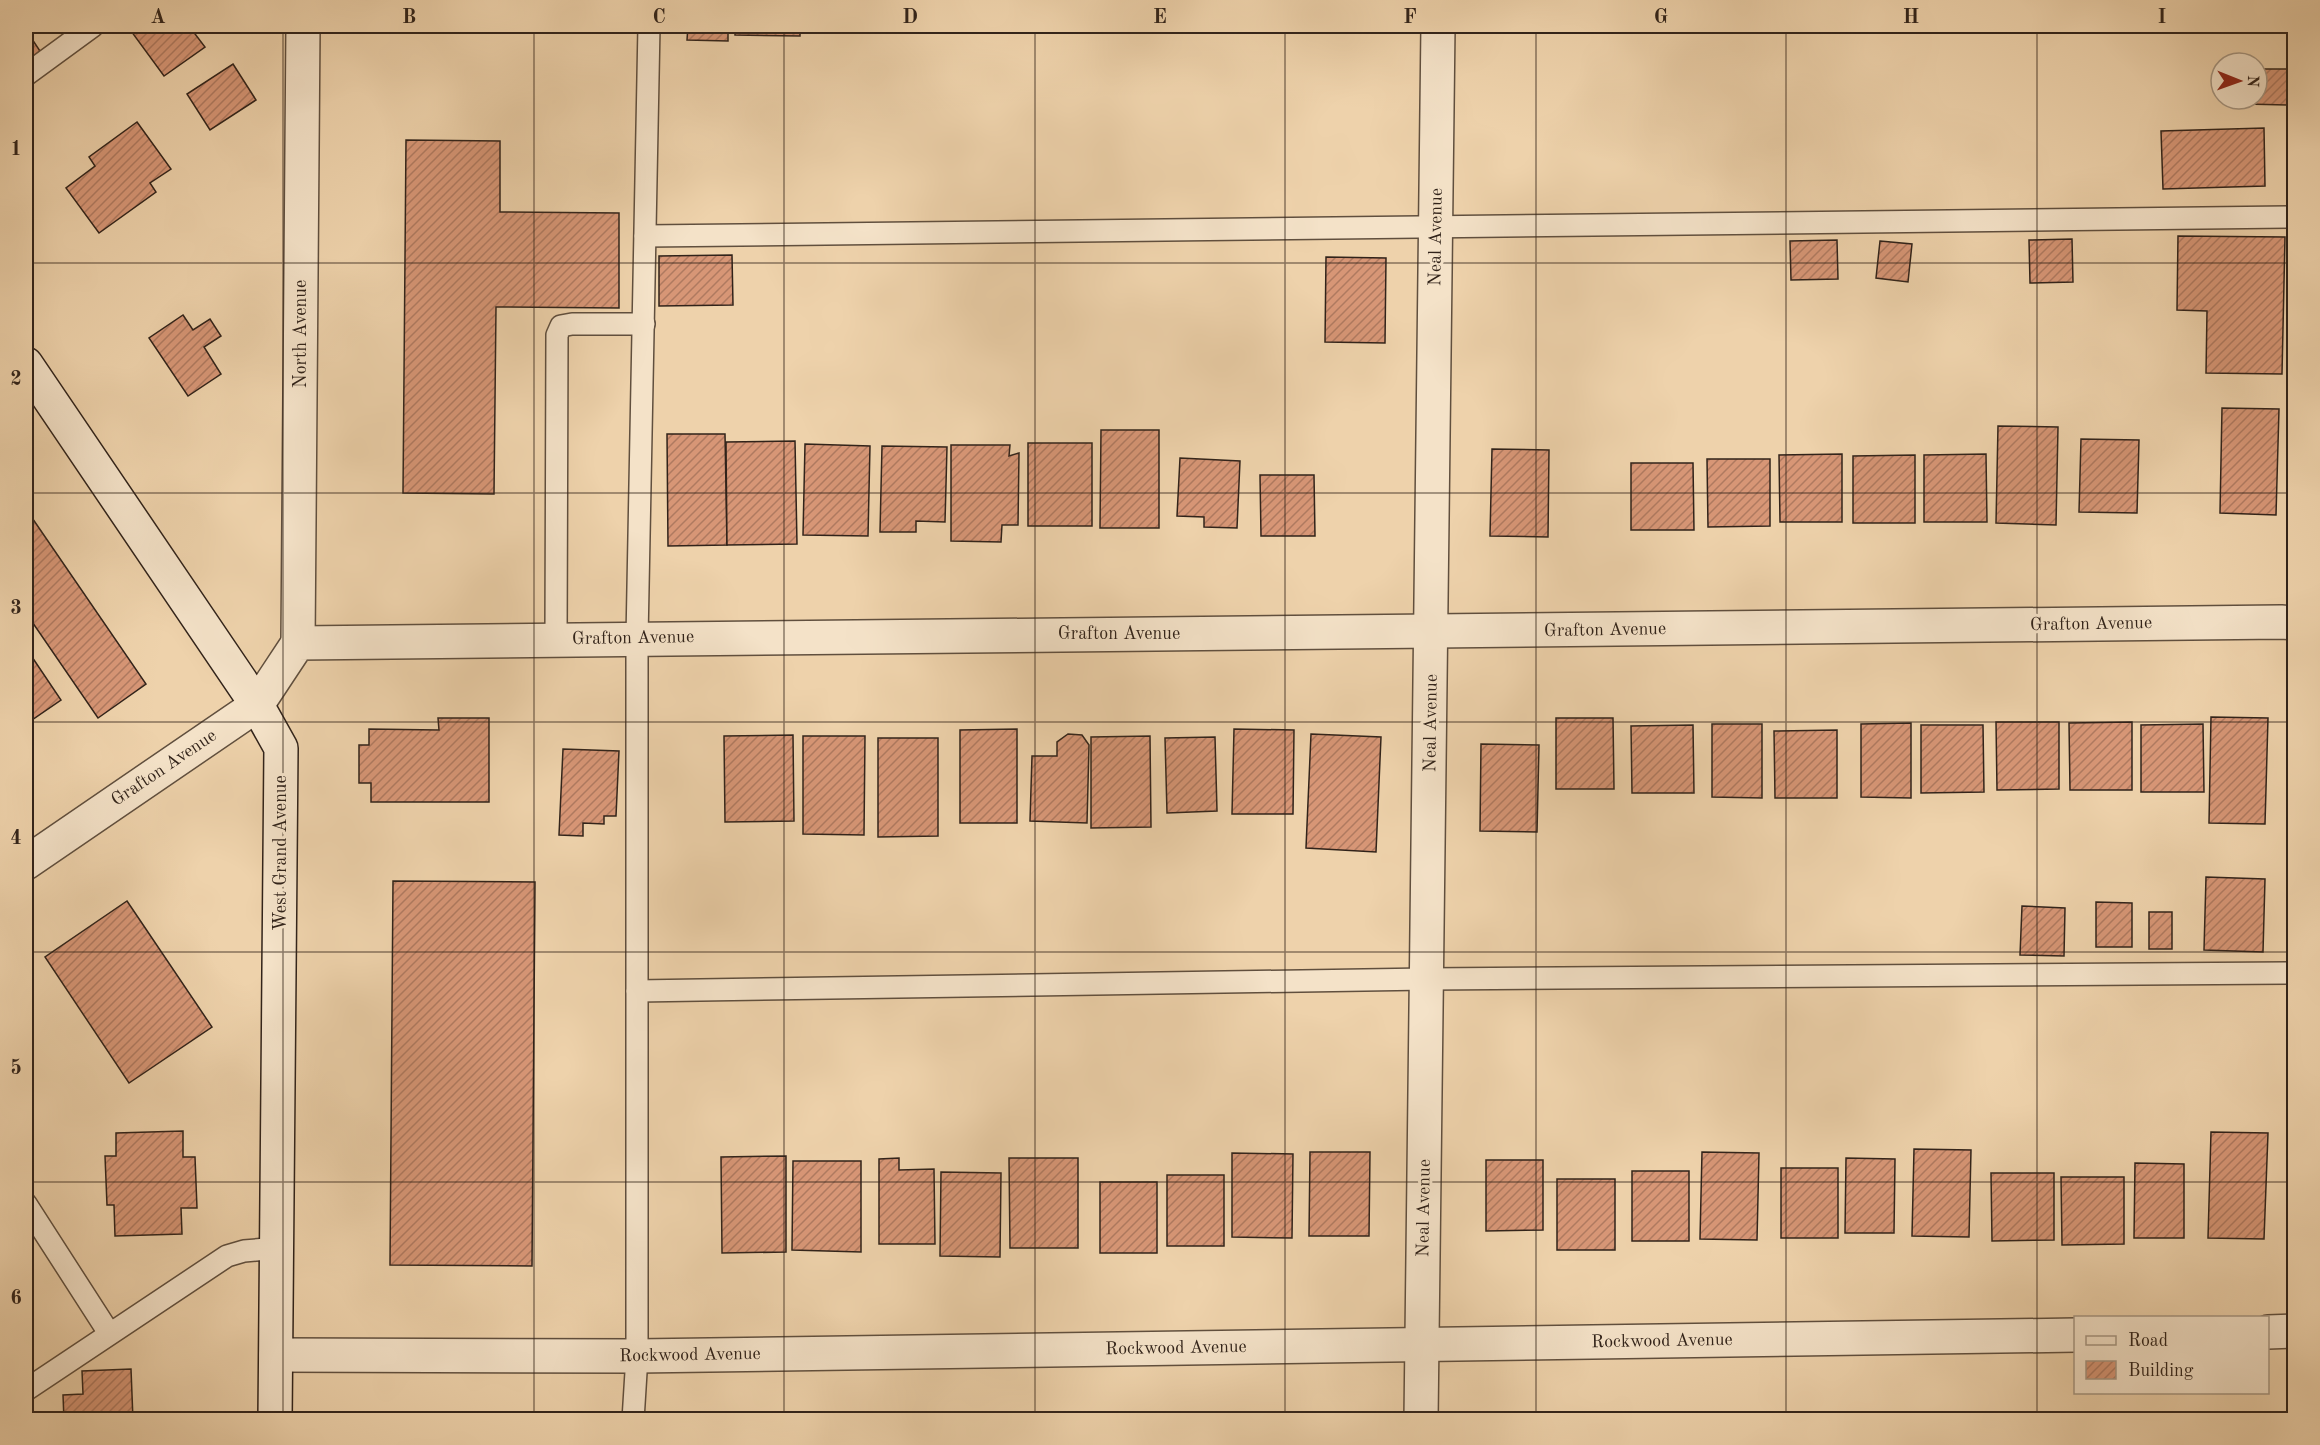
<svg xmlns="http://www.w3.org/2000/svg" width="2320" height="1445" font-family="'Old Standard TT',serif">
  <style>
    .building { fill: url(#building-hatch); stroke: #31231a; stroke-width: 1.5 }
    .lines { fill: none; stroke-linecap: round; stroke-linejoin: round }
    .service-casing { stroke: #604f3e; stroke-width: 24 }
    .minor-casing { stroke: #604f3e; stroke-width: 36 }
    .secondary-casing { stroke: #31231a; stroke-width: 36 }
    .service { stroke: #f4e2c8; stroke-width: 21 }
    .minor { stroke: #f4e2c8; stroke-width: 33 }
    .secondary { stroke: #f4e2c8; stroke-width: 33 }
    .grid { fill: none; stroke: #31231a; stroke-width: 1.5; stroke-opacity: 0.55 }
    .labels { text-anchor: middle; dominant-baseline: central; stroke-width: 6; stroke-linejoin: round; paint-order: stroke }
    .street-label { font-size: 18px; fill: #31231a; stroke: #f4e2c8 }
    .neatline { fill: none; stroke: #31231a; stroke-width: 2 }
    .grid-label { font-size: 20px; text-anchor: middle; font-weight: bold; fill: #31231a }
  </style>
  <defs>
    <pattern id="building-hatch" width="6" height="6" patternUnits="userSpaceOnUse" patternTransform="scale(1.5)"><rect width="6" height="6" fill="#d79676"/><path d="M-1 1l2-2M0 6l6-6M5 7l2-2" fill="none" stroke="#af7a60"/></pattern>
  </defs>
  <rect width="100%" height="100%" fill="#eed2ab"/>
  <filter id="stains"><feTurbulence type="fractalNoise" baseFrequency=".00333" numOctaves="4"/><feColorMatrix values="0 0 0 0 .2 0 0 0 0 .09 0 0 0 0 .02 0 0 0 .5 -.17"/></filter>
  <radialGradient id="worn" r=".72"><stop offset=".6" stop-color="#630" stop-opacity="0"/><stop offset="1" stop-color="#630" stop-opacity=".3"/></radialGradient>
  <g class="building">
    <path d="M138,26h51l16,21 -41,29 -33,-45z"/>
    <path d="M688,26h40v15l-41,-1z"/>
    <path d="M735,26h65v10l-65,-1z"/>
    <path d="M26,30l18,27 -18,13z"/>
    <path d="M233,64l23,36 -46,30 -23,-36z"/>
    <path d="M2257,69h30v36l-42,-1v-5h12z"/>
    <path d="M137,122l34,47 -21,14 6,9 -57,41 -33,-45 29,-22 -6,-9z"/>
    <path d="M2264,128l1,58 -102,3 -2,-58z"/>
    <path d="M406,140l94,1v71l119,1v95l-123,-1 -2,187 -91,-1z"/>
    <path d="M2178,236l107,1 -3,137 -76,-1 1,-62 -30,-1z"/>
    <path d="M2072,239l1,43 -43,1 -1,-43z"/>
    <path d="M1837,240l1,39 -47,1 -1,-39z"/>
    <path d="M1880,241l32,3 -4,38 -32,-4z"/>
    <path d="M732,255l1,50 -74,1v-50z"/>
    <path d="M1326,257l60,1 -1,85 -60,-1z"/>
    <path d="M183,315l10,15 17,-11 11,17 -17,11 17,27 -33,22 -39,-58z"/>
    <path d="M2222,408l57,1 -3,106 -56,-2z"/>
    <path d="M1998,426l60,1 -2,98 -60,-2z"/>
    <path d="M1101,430h58v98h-59z"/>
    <path d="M667,434h58l2,111 -59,1z"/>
    <path d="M2081,439l58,1 -2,73 -58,-1z"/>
    <path d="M795,441l2,103 -70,1 -1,-103z"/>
    <rect x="1028" y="443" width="64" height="83"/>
    <path d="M805,444l65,2 -2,90 -65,-1z"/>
    <path d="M951,445h59l-1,11 10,-3 -1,72h-16l-1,17 -50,-1z"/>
    <path d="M882,446l65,1 -2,75 -29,-1v11h-36z"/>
    <path d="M1492,449l57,1 -1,87 -58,-1z"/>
    <path d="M1842,454v68h-62l-1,-67z"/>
    <path d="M1986,454l1,68h-63v-67z"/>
    <path d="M1915,455v68h-62v-67z"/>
    <path d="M1180,458l60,3 -3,67 -33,-1v-10l-27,-1z"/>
    <path d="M1707,459h63v67l-62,1z"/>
    <path d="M1631,463h62l1,67h-63z"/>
    <path d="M1260,475h54l1,61h-54z"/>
    <path d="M26,509l120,175 -48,34 -72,-105z"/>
    <path d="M26,648l35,52 -35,24z"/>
    <path d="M2211,717l57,1 -3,106 -56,-1z"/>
    <path d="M438,718h51v84h-118v-19h-12v-38h10v-16l70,1z"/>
    <path d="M1556,718h57l1,71h-58z"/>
    <path d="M1996,722h63v67l-62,1z"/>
    <path d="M2132,722v68h-62l-1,-67z"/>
    <path d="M1911,723v75l-50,-1v-73z"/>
    <path d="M1712,724h50v74l-50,-1z"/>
    <path d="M2203,724l1,68h-63v-67z"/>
    <path d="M1693,725l1,68h-62l-1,-67z"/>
    <path d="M1921,725h62l1,67 -63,1z"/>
    <path d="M1017,729v94h-57v-93z"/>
    <path d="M1234,729l60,1 -1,84h-61z"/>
    <path d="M1837,730v68h-62l-1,-67z"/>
    <path d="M1068,734l14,1 7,10 -2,78 -57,-2 2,-65h25v-14z"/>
    <path d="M1311,734l70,3 -5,115 -70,-4z"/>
    <path d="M793,735l1,86 -69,1 -1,-86z"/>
    <path d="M803,736h62l-1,99 -61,-1z"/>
    <path d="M1150,736l1,91 -60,1v-91z"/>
    <path d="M1215,737l2,74 -50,2 -2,-75z"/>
    <path d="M878,738h60v98l-60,1z"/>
    <path d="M1481,744l58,1 -2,87 -57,-1z"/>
    <path d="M563,749l56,2 -3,65h-12v8l-21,-1v13l-24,-1z"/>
    <path d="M2206,877l59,2 -2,73 -59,-2z"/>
    <path d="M393,881l142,1 -3,384 -142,-1z"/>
    <path d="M127,901l85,126 -83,56 -84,-126z"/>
    <path d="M2096,902l36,1v44h-36z"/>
    <path d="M2022,906l43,2 -1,48 -44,-1z"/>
    <rect x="2149" y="912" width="23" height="37"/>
    <path d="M183,1131v26h12l2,51h-16l1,26 -67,2 -1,-31h-7l-2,-49h11v-23z"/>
    <path d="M2211,1132l57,1 -4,106 -56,-1z"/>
    <path d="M1914,1149l57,1 -2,87 -57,-1z"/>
    <path d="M1310,1152h60l-1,84h-60z"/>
    <path d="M1702,1152l57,1 -2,87 -57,-1z"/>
    <path d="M1232,1153l61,1 -1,84 -60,-1z"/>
    <path d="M786,1156v96l-64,1 -1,-96z"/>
    <path d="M899,1158v12l35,-1 1,75h-56v-85z"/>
    <path d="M1009,1158h69v90h-68z"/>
    <path d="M1846,1158l49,1 -1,74h-49z"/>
    <path d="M1486,1160h57v70l-57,1z"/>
    <path d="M793,1161h68v91l-69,-2z"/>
    <path d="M2135,1163l49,1v74h-50z"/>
    <rect x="1781" y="1168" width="57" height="70"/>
    <rect x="1632" y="1171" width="57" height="70"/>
    <path d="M941,1172l60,1 -1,84 -60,-1z"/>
    <path d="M1991,1173h63v67l-62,1z"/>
    <rect x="1167" y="1175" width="57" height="71"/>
    <path d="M2061,1177h63v67l-62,1z"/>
    <rect x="1557" y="1179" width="58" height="71"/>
    <rect x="1100" y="1182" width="57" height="71"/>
    <path d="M131,1369l2,51h-69l-1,-25 20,-1 -1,-23z"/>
  </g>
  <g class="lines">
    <g class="service-casing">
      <g id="service">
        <path d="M26,75l67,-49"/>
        <path d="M645,236l1649,-19"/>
        <path d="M556,639l1,-304 4,-9 11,-2h72"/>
        <path d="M637,991l790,-12 867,-6"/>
        <path d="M26,1204l83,129"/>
        <path d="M26,1390l201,-134 17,-5 34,-3"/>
        <path d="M633,1420l4,-64v-718l12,-612"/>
      </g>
    </g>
    <g class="minor-casing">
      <g id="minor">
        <path d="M298,643l5,-617"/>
        <path d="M26,863l231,-158 41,-62 1983,-21 13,1"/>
        <path d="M2268,1332l26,-1"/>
        <path d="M276,1355l361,1 1439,-21"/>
        <path d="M1421,1420l17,-1394"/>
      </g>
    </g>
    <g class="secondary-casing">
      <path id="secondary" d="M26,364l231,341 24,43 -6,672"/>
    </g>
    <use href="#service" class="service"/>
    <use href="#minor" class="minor"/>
    <use href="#secondary" class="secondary"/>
  </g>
  <path class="grid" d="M283,26v1394M534,26v1394M784,26v1394M1035,26v1394M1285,26v1394M1536,26v1394M1786,26v1394M2037,26v1394M26,263h2268M26,493h2268M26,722h2268M26,952h2268M26,1182h2268"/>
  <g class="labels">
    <g class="street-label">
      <text transform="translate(1436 237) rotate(-89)">Neal Avenue</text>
      <text transform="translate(301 334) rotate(-90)">North Avenue</text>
      <text transform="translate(2091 624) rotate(-1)">Grafton Avenue</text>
      <text transform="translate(1605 630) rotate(-1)">Grafton Avenue</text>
      <text x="1119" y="634">Grafton Avenue</text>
      <text transform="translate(633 638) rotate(-1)">Grafton Avenue</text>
      <text transform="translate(1431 723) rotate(-89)">Neal Avenue</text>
      <text transform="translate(164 768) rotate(-34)">Grafton Avenue</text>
      <text transform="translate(281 853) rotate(-90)">West Grand Avenue</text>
      <text transform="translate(1424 1208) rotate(-89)">Neal Avenue</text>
      <text transform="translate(1662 1341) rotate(-1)">Rockwood Avenue</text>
      <text transform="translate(1176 1348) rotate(-1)">Rockwood Avenue</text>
      <text transform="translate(690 1355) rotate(-1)">Rockwood Avenue</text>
    </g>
  </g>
  <rect width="2320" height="1445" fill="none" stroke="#eed2ab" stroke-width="66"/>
  <rect x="2074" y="1316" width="195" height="78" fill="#f4e2c8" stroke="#a69682" stroke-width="1.5"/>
  <rect x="2086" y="1336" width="30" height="9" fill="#f4e2c8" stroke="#a69682" stroke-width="1.5"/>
  <text x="2128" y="1346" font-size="18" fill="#31231a">Road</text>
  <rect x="2086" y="1361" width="30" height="18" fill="url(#building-hatch)" stroke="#a69682" stroke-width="1.5"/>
  <text x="2128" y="1376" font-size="18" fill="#31231a">Building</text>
  <g transform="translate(2239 81) rotate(91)"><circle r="28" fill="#f4e2c8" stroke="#a69682" stroke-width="1.5"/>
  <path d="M0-4.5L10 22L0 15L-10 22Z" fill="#8f2418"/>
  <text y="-9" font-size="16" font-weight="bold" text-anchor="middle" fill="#31231a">N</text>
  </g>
  <rect x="33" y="33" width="2254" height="1379" class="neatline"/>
  <g class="grid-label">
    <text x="158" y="23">A</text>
    <text x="409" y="23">B</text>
    <text x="659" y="23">C</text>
    <text x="910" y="23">D</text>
    <text x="1160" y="23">E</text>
    <text x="1410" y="23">F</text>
    <text x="1661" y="23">G</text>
    <text x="1911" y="23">H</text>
    <text x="2162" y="23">I</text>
    <text x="16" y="155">1</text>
    <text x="16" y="385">2</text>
    <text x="16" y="614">3</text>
    <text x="16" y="844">4</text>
    <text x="16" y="1074">5</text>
    <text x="16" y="1304">6</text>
  </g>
  <rect width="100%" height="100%" filter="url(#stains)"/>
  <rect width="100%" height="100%" fill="url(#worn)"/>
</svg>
